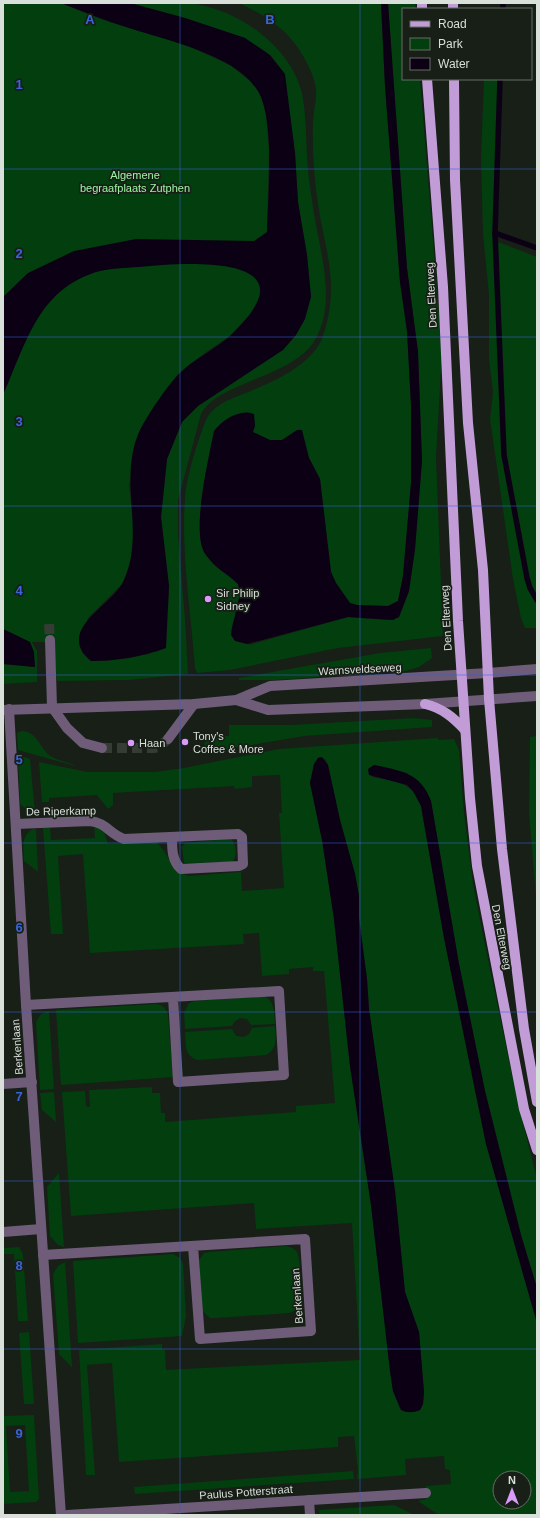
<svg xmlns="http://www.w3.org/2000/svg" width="540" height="1518" font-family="Arial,sans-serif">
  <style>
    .green { fill: #033e0f; fill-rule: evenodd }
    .water { fill: #0c0015 }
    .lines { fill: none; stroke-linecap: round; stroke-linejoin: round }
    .stream { stroke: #0c0015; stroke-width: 5.5 }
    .minor-tunnel { stroke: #343c34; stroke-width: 10; stroke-dasharray: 10 5; stroke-linecap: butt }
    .minor { stroke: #6e5c78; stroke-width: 10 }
    .major { stroke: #c29cd7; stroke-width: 10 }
    .grid { fill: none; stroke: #3964d8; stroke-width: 1; stroke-opacity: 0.55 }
    .poi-dot { fill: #d89bf8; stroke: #171f17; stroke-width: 1.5 }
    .labels { text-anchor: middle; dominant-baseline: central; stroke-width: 3.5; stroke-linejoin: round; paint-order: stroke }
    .park-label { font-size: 11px; fill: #9df3a2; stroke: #171f17 }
    .street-label { font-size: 11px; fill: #d9dfd9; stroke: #171f17 }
    .poi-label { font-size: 11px; fill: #d9dfd9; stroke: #171f17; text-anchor: start }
    .grid-label { font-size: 13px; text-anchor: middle; font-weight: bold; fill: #3964d8; stroke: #171f17; stroke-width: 3.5; stroke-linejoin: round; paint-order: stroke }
  </style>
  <rect width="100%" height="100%" fill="#171f17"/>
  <g class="green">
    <path d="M3,3h58l40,16 85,26 44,20 19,15 11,13 6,22 3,35 -2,82 -13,43 6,11 1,9 -11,19 -20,22 -24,16 -29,23 -36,54 -12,56 5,46 -3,30 -8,22 -35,35 -9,27 4,9 8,7h15l43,-7 19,-47 1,-21 -8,-69 6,-58 15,-37 16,-16 84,-56 29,-53 -4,-42 -9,-53 -3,-49 -11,-79 -39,-36 -60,-20 -55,-15c19,0 41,-2 60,0 47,6 100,42 112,90 4,21 4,41 5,63 1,19 4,38 7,57 6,39 23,90 1,127 -21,37 -98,42 -114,74l-23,86v34l7,85 3,55 -60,6 -71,1 -4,-39h-21l5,9v31l-34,2v-20l31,3 -4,-25 -27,-13z"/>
    <path d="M239,3h142l4,83 15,196 7,49 4,74v78l-8,93 -5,25 -10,5 -31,-1 -7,-2 -14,-20 -5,-11 -11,-93 -11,-21 -9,-29 -4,2 -14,9h-12l-18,-8v-19c-18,0 -26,7 -38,18 -5,27 -24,104 -8,124 9,14 21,18 32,29l2,10 -5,19 14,32 99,-28 38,3 13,-3 10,-26 6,-42 7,-88 -4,-109 -11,-84 -19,-265h27l1,6h-13v70h17l22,273 -6,105 7,179 -105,12 -108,22 -33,3 -2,-5c-4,-54 -14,-116 -10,-169 1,-19 10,-50 17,-68 2,-7 5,-15 10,-20 11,-11 27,-15 41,-21 24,-10 56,-25 68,-49 7,-17 10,-36 10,-53 0,-28 -9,-56 -13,-84 -4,-26 -6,-55 -5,-81 1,-20 7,-29 -1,-49 -16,-38 -37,-54 -73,-71z"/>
    <path d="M484,79h14v163l39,15v371h-12l-4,-10 -8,-39 -23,-160 3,-27 -4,-33v-64l-6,-61 -2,-75z"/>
    <path d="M431,648l1,10 -13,9 -13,4 -131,9h-36v-2l141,-25z"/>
    <path d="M414,718l18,2v7l-128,9 -100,17 1,-18 24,1v-11h62z"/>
    <path d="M21,731c18,1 18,18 31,26 7,4 16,5 23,9l-57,-16 -1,-17z"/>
    <path d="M537,736v173l-8,-96 1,-76z"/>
    <path d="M438,738v2l16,-1 5,11 5,63 9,71 9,46 35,169 20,80v109l-16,-53 -36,-144 -26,-127 -28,-163 -24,-28 -33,-8 -2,12c23,4 40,4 49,29l23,132 42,206 51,179v192h-98l-21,-14 8,-2v-13l25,-2 -1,-14 -5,-1 -1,-13 -39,3 1,16 -49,4 1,-8 -4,-35 -16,1v10l-219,15 -7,-99 -25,2 8,110h-9l-7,-125 83,-6v6h3l1,20 194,-10 -8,-137 -96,6 -2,-26 -183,13 -9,-124 23,-1 1,15 4,1 -1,-17 63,-3v6h8l1,20h4v9l131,-10v-6l39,-3 -11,-132h-11v-4l-24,2v5l-27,2 -3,-43 -16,1 1,10 -154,9 -7,-99 -25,2 5,78h-12l-8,-106 7,-1 1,13 44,-2 -1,-14 8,1 6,19 48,-2c13,11 15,30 33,34l52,-4 1,19 42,-3 -5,-75h3l-2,-38 -28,1v11l-17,2 -1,-3 -121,7v12l-5,4 -11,-14 -48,3v4h-7l-3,-40 48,10h68l29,-4 95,-19zM319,757l6,2 3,6 12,55 15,54 4,22v22l8,61 2,30 26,182 10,101 14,40 5,60 -1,12 -3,6 -9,2 -11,-3 -7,-18 -3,-20 -19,-166 -21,-139 -16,-147 -12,-79 -12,-57 4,-19zM500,1478h24v24h-24z"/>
    <path d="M18,755l12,4 5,54 -6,-1 -9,-8z"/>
    <path d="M33,829h3l2,43 -14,-11c0,-13 -4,-25 9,-32z"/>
    <path d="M227,839h4c6,6 6,18 1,23l-48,1 -2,-16 3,-4z"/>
    <path d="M262,996c13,3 12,16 13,28l-24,1 -4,-6 -7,-1 -6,4 -2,4 -47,3 -1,-16 5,-10 6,-2z"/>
    <path d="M156,1004c7,1 10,4 12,11l5,62 -112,8 -5,-75z"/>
    <path d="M49,1011l5,78 -14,1 -4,-68 5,-8z"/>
    <path d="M275,1026c1,12 3,22 -9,29l-68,5c-14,-4 -12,-15 -13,-28l47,-3 4,7 8,1 5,-3 3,-6z"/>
    <path d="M54,1092l2,30 -14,-12 -2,-17z"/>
    <path d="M59,1173l5,74 -6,-2 -8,-9 -3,-49z"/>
    <path d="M286,1246c4,1 8,2 11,6 4,8 6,49 1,57l-8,4 -74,5h-6l-8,-7 -3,-51 5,-7 6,-1z"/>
    <path d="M19,1247l4,7 5,67h-10l-4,-67h-11v-6z"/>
    <path d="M173,1254l7,4 3,6 3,52 -4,20 -104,7 -5,-82z"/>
    <path d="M65,1262l7,105 -13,-13 -6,-80 5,-8z"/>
    <path d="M29,1332l5,72h-10l-5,-71z"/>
    <path d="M34,1415l5,84 -3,3 -33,2v-88zM25,1425l4,66 -19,1 -4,-66z"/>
    <path d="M353,1471l1,8 -219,15 -1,-7z"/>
    <path d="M394,1505l20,10h-94l-1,-5z"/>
  </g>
  <g class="water">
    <path d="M61,3h69l55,15 60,20 25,17 15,19 10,79 3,49 9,53 4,42 -6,22 -9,16 -13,15 -85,56 -16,16 -15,37 -6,58 8,69 -3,62c-24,9 -50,13 -75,13 -37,-32 22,-55 33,-81 22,-49 -7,-101 16,-150 7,-14 27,-44 38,-55 15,-16 37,-25 53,-40 86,-81 -41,-73 -92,-68 -14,1 -29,1 -43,5 -59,19 -70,72 -93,123v-98l25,-24 46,-22 62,-12 118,2 13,-9c1,-35 8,-109 -8,-139 -19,-37 -93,-53 -130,-65 -23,-7 -45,-16 -68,-25z"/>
    <path d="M381,3h7l19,265 11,84 4,109 -7,88 -6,42 -10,26 -6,3 -45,-3 -101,27 -12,-3 -4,-6c1,-16 12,-36 7,-51 -11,-11 -22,-15 -32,-29 -16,-20 3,-97 8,-124 8,-11 26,-23 40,-17l1,12 -2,6 17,8h12l15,-10h5l7,28 11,21 11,93 5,11 14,20 7,2 31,1 10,-5 5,-25 8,-93v-78l-4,-74 -7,-49 -4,-52 -11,-144z"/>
    <path d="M3,629l27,13 4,10 1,15 -32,-3z"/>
    <path d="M322,757l6,8 12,55 15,54 4,22v22l8,61 2,30 26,182 10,101 14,40 5,60 -1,12 -3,6c-7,3 -13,3 -19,0l-8,-19 -3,-20 -19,-166 -21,-139 -16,-147 -12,-79 -12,-57 4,-19 4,-6z"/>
    <path d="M374,765c27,6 46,7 57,36l28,163 26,127 36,144 16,53v35l-51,-179 -42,-206 -23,-132 -8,-15 -6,-6 -38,-10 -1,-6z"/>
  </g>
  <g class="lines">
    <g class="stream">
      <path d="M503,9v-6"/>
      <path d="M500,79l-5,154 9,222 23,123 3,10 7,12"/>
      <path d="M495,233l42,15"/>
    </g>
    <g class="minor-tunnel">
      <path d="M49,624l1,16"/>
      <path d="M102,748h52l5,-1 9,-8"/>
    </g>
    <g class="minor">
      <path d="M50,640l2,67 15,21 16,15 19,5"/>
      <path d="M236,700l32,10 157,-6 112,-8"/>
      <path d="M9,709l17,296 35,510"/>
      <path d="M3,710l191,-6 42,-4 34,-14 218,-13 49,-4"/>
      <path d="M168,739l26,-35"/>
      <path d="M16,824l74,-3c17,2 19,13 34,18l114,-5 4,3 1,27 -4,2 -58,3c-9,-8 -9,-20 -9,-31"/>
      <path d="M26,1005l253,-14 5,84 -106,7 -5,-85"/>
      <path d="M3,1084l29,-2"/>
      <path d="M3,1232l38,-3"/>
      <path d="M43,1255l262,-16 6,92 -111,8 -7,-93"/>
      <path d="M309,1500l1,15"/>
      <path d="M67,1515l359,-22"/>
    </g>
    <g class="major">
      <path d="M422,3v6"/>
      <path d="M453,3v6"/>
      <path d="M427,79l16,208 15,334 12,177 7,68 47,243 13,41"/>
      <path d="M454,79l1,101 13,243 15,147 6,129 13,150 22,180 13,73"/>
      <path d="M425,704c17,4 28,13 40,26"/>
    </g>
  </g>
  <path class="grid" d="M180,3v1512M360,3v1512M3,169h534M3,337h534M3,506h534M3,675h534M3,843h534M3,1012h534M3,1181h534M3,1349h534"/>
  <g class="poi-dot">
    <circle cx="208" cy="599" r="4"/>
    <circle cx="185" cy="742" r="4"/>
    <circle cx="131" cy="743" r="4"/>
  </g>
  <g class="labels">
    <g class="park-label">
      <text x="135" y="175">Algemene<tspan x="135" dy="13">begraafplaats Zutphen</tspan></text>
    </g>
    <g class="street-label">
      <text transform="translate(431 295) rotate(-93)">Den Elterweg</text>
      <text transform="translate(446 618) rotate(-93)">Den Elterweg</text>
      <text transform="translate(360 669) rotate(-3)">Warnsveldseweg</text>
      <text transform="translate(61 811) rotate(-1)">De Riperkamp</text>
      <text transform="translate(502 937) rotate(79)">Den Elterweg</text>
      <text transform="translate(17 1047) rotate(-94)">Berkenlaan</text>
      <text transform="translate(297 1296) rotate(-94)">Berkenlaan</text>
      <text transform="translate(246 1492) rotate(-4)">Paulus Potterstraat</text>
    </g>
    <g class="poi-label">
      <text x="216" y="593">Sir Philip<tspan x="216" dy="13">Sidney</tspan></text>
      <text x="193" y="736">Tony's<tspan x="193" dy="13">Coffee &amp; More</tspan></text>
      <text x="139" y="743">Haan</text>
    </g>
  </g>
  <g class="grid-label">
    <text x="90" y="24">A</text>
    <text x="270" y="24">B</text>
    <text x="19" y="89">1</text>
    <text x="19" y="258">2</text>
    <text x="19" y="426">3</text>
    <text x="19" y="595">4</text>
    <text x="19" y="764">5</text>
    <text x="19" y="932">6</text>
    <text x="19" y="1101">7</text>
    <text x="19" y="1270">8</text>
    <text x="19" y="1438">9</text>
  </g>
  <rect width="540" height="1518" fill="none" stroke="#d9dfd9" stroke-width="8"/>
  <rect x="402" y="8" width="130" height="72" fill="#171f17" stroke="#656c65"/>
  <rect x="410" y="21" width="20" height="6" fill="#c29cd7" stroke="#656c65"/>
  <text x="438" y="28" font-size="12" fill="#d9dfd9">Road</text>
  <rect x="410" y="38" width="20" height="12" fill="#033e0f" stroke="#656c65"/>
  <text x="438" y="48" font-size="12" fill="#d9dfd9">Park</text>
  <rect x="410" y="58" width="20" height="12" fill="#0c0015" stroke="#656c65"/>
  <text x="438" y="68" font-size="12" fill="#d9dfd9">Water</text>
  <g transform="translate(512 1490)"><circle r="19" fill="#171f17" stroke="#656c65"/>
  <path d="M0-3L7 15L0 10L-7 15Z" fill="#d89bf8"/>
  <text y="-6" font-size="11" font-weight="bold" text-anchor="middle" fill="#d9dfd9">N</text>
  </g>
</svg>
